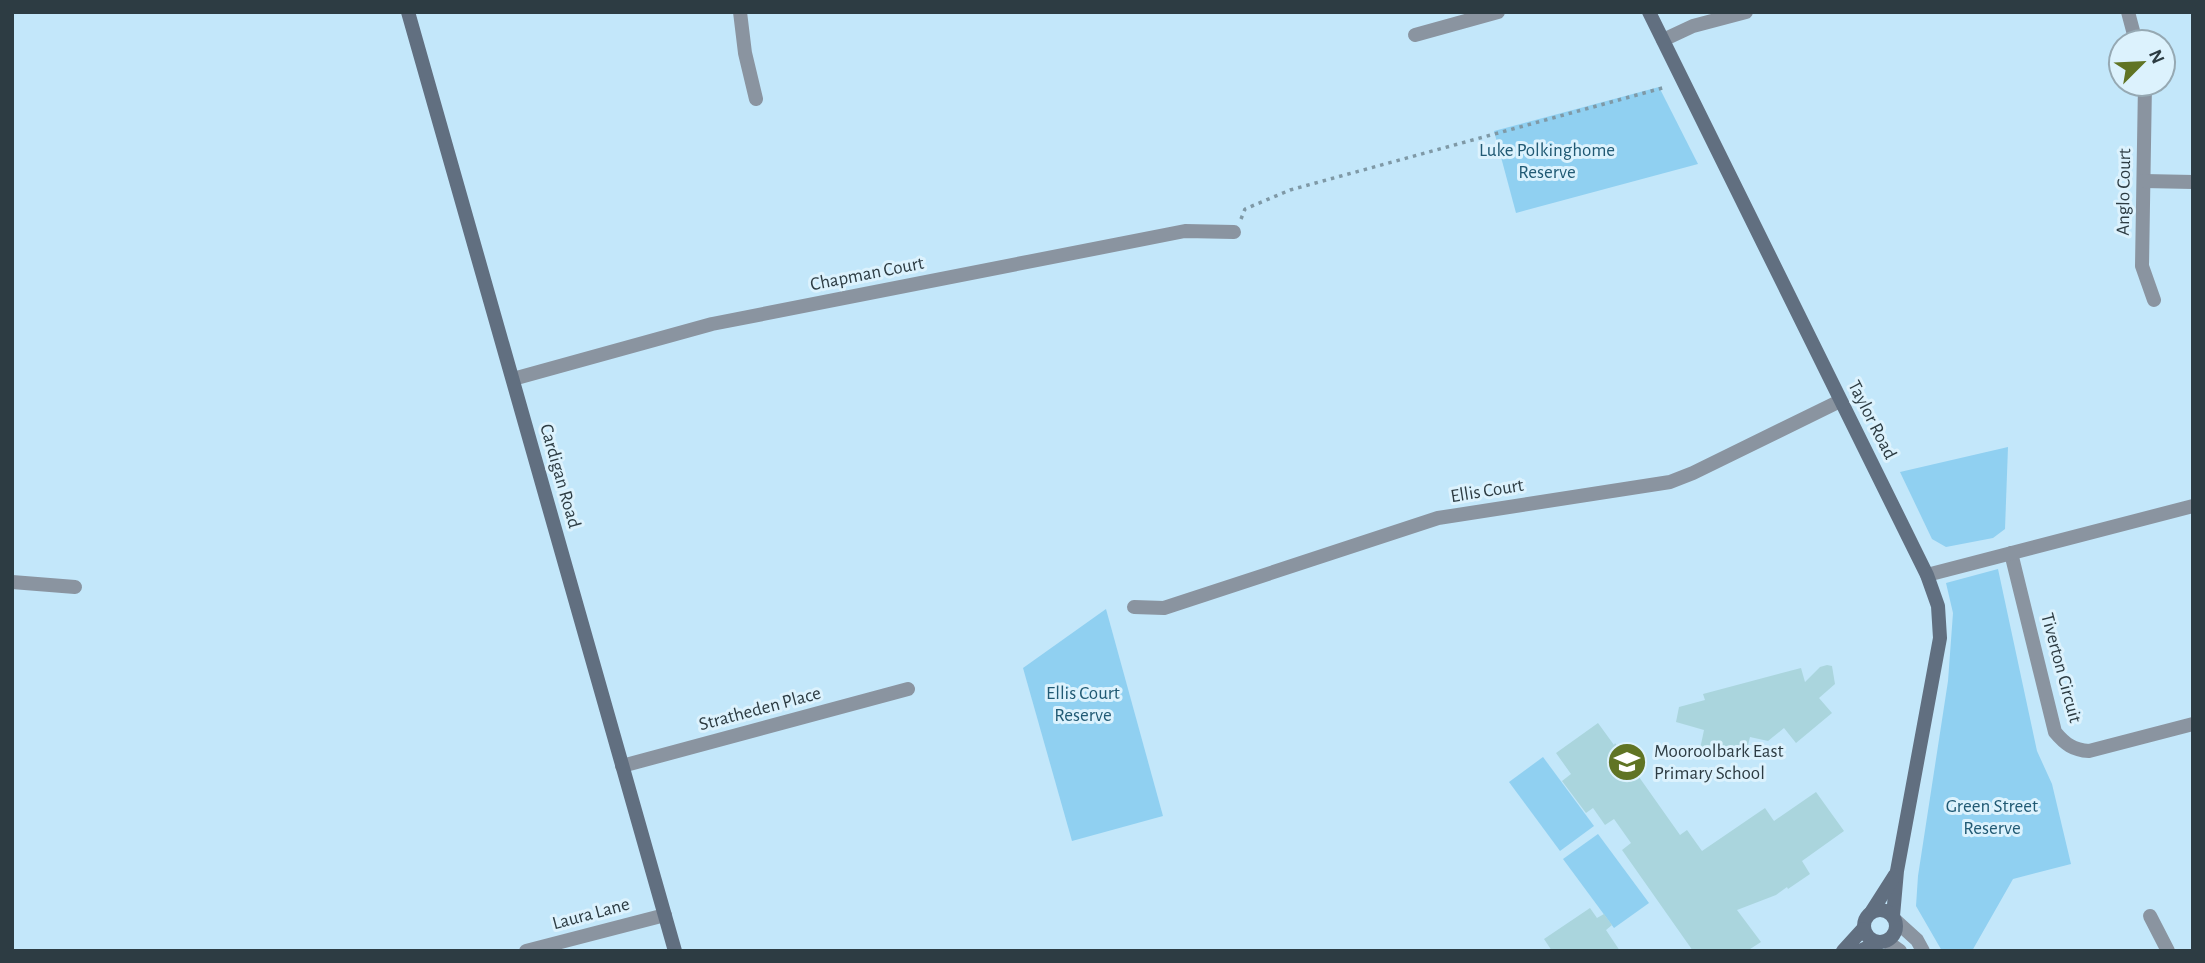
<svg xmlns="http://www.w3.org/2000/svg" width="2205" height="963" font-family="'Alegreya Sans',sans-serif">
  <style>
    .green { fill: #90d0f1 }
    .building { fill: #aad5dd }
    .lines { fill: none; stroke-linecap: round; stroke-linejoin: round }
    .path { stroke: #7f99a6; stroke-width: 3.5; stroke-dasharray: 3.5 5; stroke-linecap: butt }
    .street { stroke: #8a94a0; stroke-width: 14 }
    .secondary { stroke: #616f80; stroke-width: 14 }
    .labels { text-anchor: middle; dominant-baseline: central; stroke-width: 6; stroke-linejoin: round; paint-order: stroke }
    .park-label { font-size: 19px; fill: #215a74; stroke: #dcf2fd }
    .street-label { font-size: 19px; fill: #2d3c43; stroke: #dcf2fd }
    .poi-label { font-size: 19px; fill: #2d3c43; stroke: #dcf2fd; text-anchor: start }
  </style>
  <rect width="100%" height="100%" fill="#c3e7fa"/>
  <g class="green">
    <path d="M1659,87l39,77 -182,49 -22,-82z"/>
    <path d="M2008,447l-3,82 -12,9 -47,9 -14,-8 -32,-67z"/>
    <path d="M1998,569l39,182 15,33 19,80 -58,15 -41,72h-30l-26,-45 2,-30 30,-195 5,-68 -7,-30z"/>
    <path d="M1106,609l57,207 -91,25 -49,-173z"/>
    <path d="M1543,757l51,69 -34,25 -51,-69z"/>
    <path d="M1598,834l51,69 -35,25 -51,-69z"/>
  </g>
  <g class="building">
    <path d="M1827,665l5,1 3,18 -16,14 13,15 -36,30 -12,-15 -16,13 -18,-4 -5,20 -45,-8 4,-19 -28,-8 3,-15 26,-7 -2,-6 98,-26 4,14 15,-15z"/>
    <path d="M1598,723l16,22 1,-2 65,92 7,-5 15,21 63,-43 9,13 42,-29 28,39 -42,30 8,13 -22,15 -1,-2 -11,8 -39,15 24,32 -14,9h-54l-71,-101 9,-7 -17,-24 -9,6 -12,-17 -7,5 -24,-32 9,-7 -15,-21z"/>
    <path d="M1590,908l7,10 7,-4 8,11 -6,5 14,21h-68l-8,-12z"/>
  </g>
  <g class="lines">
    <path class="path" d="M1241,219l4,-10 45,-19 376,-103"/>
    <g class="street">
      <path d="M740,12l5,41 11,46"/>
      <path d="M2128,12l8,30"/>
      <path d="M1415,35l83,-23"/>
      <path d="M1663,40l30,-14 53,-14"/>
      <path d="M2145,84l-3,182 12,34"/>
      <path d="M2144,181l49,1"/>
      <path d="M513,379l199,-55 473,-93 49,1"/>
      <path d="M2011,553l44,179c10,12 18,18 34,19l104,-27"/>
      <path d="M1927,575l266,-69"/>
      <path d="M12,582l63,5"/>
      <path d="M1134,607l30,1 274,-90 232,-36 23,-9 147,-72"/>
      <path d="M622,766l286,-77"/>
      <path d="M2150,916l18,35"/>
      <path d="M1896,921l21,19 6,11"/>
      <path d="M1886,941l14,10"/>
      <path d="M526,951l139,-36"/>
    </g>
    <g class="secondary">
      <path d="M408,12l267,939"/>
      <path d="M1649,12l278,563 11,31 2,32 -43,233 -4,45"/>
      <circle cx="1880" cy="926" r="16"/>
      <path d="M1872,911l23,-36"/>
      <path d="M1843,951l20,-22"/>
      <path d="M1860,951l20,-9"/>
    </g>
  </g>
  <defs>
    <g id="school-disc" transform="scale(2.0125)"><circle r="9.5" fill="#607424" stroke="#dcf2fd"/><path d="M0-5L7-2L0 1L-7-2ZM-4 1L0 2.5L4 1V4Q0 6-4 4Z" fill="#fff"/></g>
  </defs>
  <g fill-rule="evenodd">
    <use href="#school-disc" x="1627" y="762"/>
  </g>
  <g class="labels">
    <g class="park-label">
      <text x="1547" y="150">Luke Polkinghome<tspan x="1547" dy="22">Reserve</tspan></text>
      <text x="1083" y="693">Ellis Court<tspan x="1083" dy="22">Reserve</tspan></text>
      <text x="1992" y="806">Green Street<tspan x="1992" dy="22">Reserve</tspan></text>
    </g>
    <g class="street-label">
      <text transform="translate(2124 192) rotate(-89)">Anglo Court</text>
      <text transform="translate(867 274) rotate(-11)">Chapman Court</text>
      <text transform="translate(1872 420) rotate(63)">Taylor Road</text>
      <text transform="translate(560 476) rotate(74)">Cardigan Road</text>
      <text transform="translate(1487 491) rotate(-9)">Ellis Court</text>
      <text transform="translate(2061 668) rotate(75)">Tiverton Circuit</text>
      <text transform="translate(760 709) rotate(-15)">Stratheden Place</text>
      <text transform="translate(591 914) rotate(-15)">Laura Lane</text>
    </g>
    <g class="poi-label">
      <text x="1654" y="751">Mooroolbark East<tspan x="1654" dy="22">Primary School</tspan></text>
    </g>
  </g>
  <rect width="2205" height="963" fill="none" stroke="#2d3c43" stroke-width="28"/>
  <g transform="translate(2142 63) rotate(66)"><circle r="33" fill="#dcf2fd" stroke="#96a9b3" stroke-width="2"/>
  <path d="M0-5L12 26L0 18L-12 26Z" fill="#607424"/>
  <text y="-10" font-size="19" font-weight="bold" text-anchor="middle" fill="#2d3c43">N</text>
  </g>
</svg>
